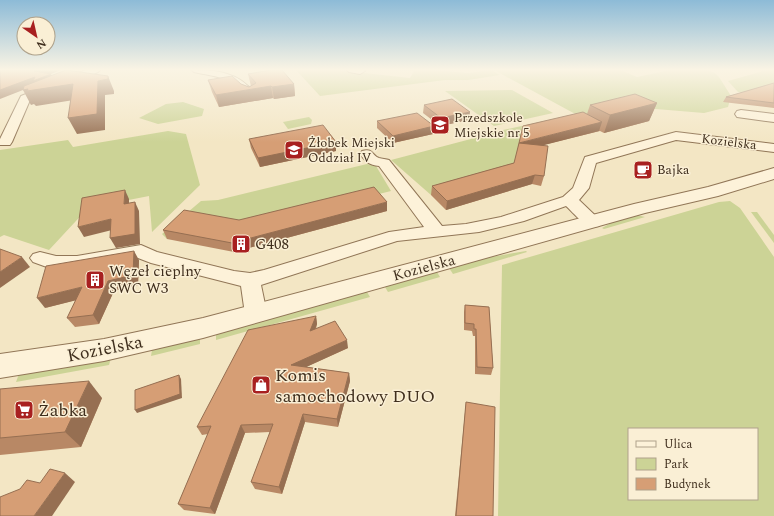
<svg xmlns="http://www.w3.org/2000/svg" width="774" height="516" font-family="Spectral,serif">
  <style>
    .green { fill: #ccd396; fill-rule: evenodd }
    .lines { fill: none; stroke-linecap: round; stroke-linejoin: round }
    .minor-casing { stroke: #917657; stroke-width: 2 }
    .tertiary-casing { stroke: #917657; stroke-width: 2 }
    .minor { fill: #fdf2d9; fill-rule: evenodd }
    .tertiary { fill: #fdf2d9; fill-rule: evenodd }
    .wall { fill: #b88865 }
    .shaded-wall { fill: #966f52 }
    .building { fill: #d69e75; stroke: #966f52 }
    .labels { text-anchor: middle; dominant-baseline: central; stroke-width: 3; stroke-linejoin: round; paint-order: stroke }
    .far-poi-label { font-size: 13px; fill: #3f2e1d; stroke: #faefd5; text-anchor: start }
    .far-street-label { font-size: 13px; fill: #3f2e1d; stroke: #faefd5 }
    .poi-label { font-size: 15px; fill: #3f2e1d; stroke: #faefd5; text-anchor: start }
    .street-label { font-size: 15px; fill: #3f2e1d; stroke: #faefd5 }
    .near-street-label { font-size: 18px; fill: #3f2e1d; stroke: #faefd5 }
    .near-poi-label { font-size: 18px; fill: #3f2e1d; stroke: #faefd5; text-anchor: start }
  </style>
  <rect width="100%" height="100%" fill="#f3e6c4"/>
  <g class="green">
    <path d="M296,70h42l72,8 4,-7 -15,-1h32l38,3 22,-3 9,5 -32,5h-23l-125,16z"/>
    <path d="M494,70h127l16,7 33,-7h36l9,3 4,4 12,19 -3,11 -24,6 -60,-5 -65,8z"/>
    <path d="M767,70h7v25l-36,-3 -10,-11z"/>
    <path d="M512,90l41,23 -59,13 -49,-35z"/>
    <path d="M183,102l21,7 -2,7 -44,8 -19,-6 27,-14z"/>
    <path d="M571,115l13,8 -65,19 -6,28 -2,2 -80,23 -40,-35 95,-25 -1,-1z"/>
    <path d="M309,117l3,3 -1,4 -23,5 -5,-7z"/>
    <path d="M168,131l18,3 14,51 -48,47 -3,-36 -61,12 -39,42 -45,-15 -4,2v-87l68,-10 5,7z"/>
    <path d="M367,164l9,2 15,25 -148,37 -55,-9 -21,20 -5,-5 39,-33 17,-1z"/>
    <path d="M730,201l10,7 34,49v259h-276l4,-251 217,-63zM629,429h128v70h-128z"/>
    <path d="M751,212h6l17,23v8z"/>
    <path d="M637,215l8,2 -41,12 -2,-1 9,-5z"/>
    <path d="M526,251l1,1 -74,22 -4,-6 36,-10z"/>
    <path d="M437,272l3,5 -52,15 -3,-5z"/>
    <path d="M367,292l3,5 -154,43v-6z"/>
    <path d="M200,338v6l-49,12 1,-6z"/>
    <path d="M111,358l-2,7 -93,17 3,-8z"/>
  </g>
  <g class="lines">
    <g class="minor-casing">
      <g id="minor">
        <path d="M86,70h14l-2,2 -68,28 -18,42 -2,3h-10v-6l21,-43z"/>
        <path d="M192,70c24,0 47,2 62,23l-5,3c-8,-2 -14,-11 -21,-15 -11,-6 -23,-6 -34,-9z"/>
        <path d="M347,70h17l1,1 -5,3 -11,-2z"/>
        <path d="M741,110l33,4v8l-37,-5 -2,-3 2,-3z"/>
        <path d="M676,132l98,12v8l-98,-12 -80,23 -7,25 -10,12 23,22 -3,4c-14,3 -23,-11 -33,-20l-42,15 -45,11 -82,9 -136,44 6,29 -3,6 -8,2 -8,-2 -3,-6 -4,-28 -90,-23 -13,-5 -61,12h-22l-22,-8 -3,-4 3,-4 7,-2 16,4h21l64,-11 16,7 77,19 16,2 14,-3 125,-38 35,-5 -45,-61c-10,-1 -13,-4 -19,-12l2,-3c12,-3 9,4 17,7 3,1 7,1 10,2l53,66 24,-2 35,-7 62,-20 10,-9 12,-31z"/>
      </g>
    </g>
    <g class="tertiary-casing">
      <path id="tertiary" d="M774,168v11l-56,17 -73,17 -442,125 -99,23 -104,17v-24l104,-15 99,-21 431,-114 74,-17z"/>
    </g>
    <use href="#minor" class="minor"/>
    <use href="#tertiary" class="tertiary"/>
  </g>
  <g class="wall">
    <path d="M248,74l46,10 1,12 -21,3 -1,-1 -54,9 -7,-15 -4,-12 33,4 8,3 2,-1z"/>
    <path d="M774,83v25l-51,-6 3,-5z"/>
    <path d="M657,103l-8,18 -45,12 -4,-2 -57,14 1,31 -3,10 -9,-2 -86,26 -15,-15 1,-9 82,-23 73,-49 3,-9z"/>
    <path d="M424,105l45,15 -29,6 -17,-13z"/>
    <path d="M377,121l57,5 -1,8 -40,9 -16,-15z"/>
    <path d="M249,139l87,3v9l-76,16 -9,-19z"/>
    <path d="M387,211l-153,41 -67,-13 -4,-9 76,-10z"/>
    <path d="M139,260l-1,25 -24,6 -15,33 -24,3 -8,-9 9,-18 -31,8z"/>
    <path d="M465,305l24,2 4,61 -2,7 -16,-1v-38h-2l-1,-5 -8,-1v-18z"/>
    <path d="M316,316l1,8 -1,5 32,19 -42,19 43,6 1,8 -12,46 -33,-5 -23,72 -27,-5 -4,-7 19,-50 -25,1 -30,81 -31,-4 -6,-6 30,-70 -6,1 -5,-8z"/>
    <path d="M0,389l102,9 -21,49 -81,8z"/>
    <path d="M466,402l27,114h-38z"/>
  </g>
  <g class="shaded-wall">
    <path d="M37,70h24l-10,4 3,7 19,3 7,15 -44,7 -2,-2 -3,1 -8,-15 -23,9v-9z"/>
    <path d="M108,76l6,15v3l-9,1v35l-28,4 -9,-16 30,-37z"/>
    <path d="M294,84l1,12 -21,3 -2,-12z"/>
    <path d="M271,86l2,12 -54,9 -3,-12z"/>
    <path d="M657,103l-8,18 -45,12 6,-18z"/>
    <path d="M470,112l-1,8 -29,6 1,-8z"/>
    <path d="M602,122l-3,9 -82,21 2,-9z"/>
    <path d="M434,126l-1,8 -40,9v-7z"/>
    <path d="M336,142v9l-76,16 -2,-9z"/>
    <path d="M535,175l-3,9 -86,26 1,-9z"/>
    <path d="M125,190l4,9v15l-5,-10z"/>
    <path d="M135,202l4,9 1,33 -24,4 -6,-10z"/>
    <path d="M387,202v9l-153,41 -2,-9z"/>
    <path d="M111,219l5,10 -32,8 -6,-10z"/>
    <path d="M134,251l5,9 -1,25 -24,6 -15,33 -6,-9 15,-34z"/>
    <path d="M22,257l8,10 -30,21v-16z"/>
    <path d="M82,287l7,10 -44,11 -8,-10z"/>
    <path d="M316,316l1,8 -6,16 -1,-9z"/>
    <path d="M347,340l1,8 -55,25 -2,-8z"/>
    <path d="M349,373l1,8 -12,46 -1,-8z"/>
    <path d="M179,375l2,4 1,19 -45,15 -2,-3z"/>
    <path d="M89,381l13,17 -21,49 -16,-15z"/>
    <path d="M303,414l2,8 -23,72 -3,-7z"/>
    <path d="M241,425l4,8 -30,81 -5,-6z"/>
    <path d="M65,473l10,9 -23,34h-18z"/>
  </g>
  <g class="building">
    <path d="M0,70h37l-3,1 17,3 -18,7 2,-4 -35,13z"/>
    <path d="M66,70l42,6v3l-10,2 -1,33 -29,4 5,-34 -46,7 1,-2 -5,1 1,-4z"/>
    <path d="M271,70h11l12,14 -22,3 -1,-1 -55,9 -8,-15 24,-4 9,8 8,3 7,-4 -8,-9z"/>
    <path d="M774,83v20l-48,-6z"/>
    <path d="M635,94l22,9 -47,12 -20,-10z"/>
    <path d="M452,99l18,13 -29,6 -17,-13z"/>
    <path d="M583,112l19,10 -83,21 4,-17z"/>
    <path d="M417,113l17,13 -41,10 -16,-15z"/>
    <path d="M323,125l13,17 -78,16 -9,-19z"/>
    <path d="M519,143l29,3 -4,30 -9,-1 -88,26 -15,-15 82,-23z"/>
    <path d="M374,187l13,15 -155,41 -69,-13 21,-20 55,10z"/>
    <path d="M125,190l-1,14 11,-2v32l-25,4 1,-19 -33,8 4,-29z"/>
    <path d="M0,249l22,8 -22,15z"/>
    <path d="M134,251l-1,24 -25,6 -15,34 -26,3 15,-31 -45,11 9,-32z"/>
    <path d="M465,305l24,2 4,61 -16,-1 -1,-38h-2v-5l-9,-1z"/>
    <path d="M316,316l-6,15 25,-10 12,19 -56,25 58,8 -12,46 -34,-5 -24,73 -28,-5 22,-58 -32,1 -31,83 -32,-4 33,-78 -14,1 51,-97z"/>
    <path d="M179,375l1,19 -45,16v-20z"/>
    <path d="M89,381l-24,51 -65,6v-49z"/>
    <path d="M466,402l29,5 -2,109h-37z"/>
    <path d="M50,469l15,4 -31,43h-34v-19l20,-8 7,-9 13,3z"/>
  </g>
  <linearGradient id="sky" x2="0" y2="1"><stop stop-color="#8dbbd7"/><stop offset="0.49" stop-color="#faf4e4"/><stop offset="1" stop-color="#faf4e4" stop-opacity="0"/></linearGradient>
  <rect width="774" height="142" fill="url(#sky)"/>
  <defs>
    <g id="school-square" transform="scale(1)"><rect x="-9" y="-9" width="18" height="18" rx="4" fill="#a82020" stroke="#faefd5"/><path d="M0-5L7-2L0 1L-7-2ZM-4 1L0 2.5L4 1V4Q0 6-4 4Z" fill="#fff"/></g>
    <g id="cafe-square" transform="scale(1)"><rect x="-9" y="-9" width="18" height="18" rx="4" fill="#a82020" stroke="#faefd5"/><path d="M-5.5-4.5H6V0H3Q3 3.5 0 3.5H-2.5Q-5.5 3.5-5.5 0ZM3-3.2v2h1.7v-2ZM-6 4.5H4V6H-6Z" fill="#fff"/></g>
    <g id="building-square" transform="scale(1)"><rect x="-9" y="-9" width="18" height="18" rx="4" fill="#a82020" stroke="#faefd5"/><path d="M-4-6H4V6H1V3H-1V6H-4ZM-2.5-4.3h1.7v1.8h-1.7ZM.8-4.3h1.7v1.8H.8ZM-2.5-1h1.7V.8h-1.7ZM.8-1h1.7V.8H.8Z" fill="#fff"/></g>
    <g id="shop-square" transform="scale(1)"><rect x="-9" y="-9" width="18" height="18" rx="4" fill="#a82020" stroke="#faefd5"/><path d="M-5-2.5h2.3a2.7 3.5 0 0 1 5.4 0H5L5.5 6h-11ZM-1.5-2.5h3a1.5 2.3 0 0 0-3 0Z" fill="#fff"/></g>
    <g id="supermarket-square" transform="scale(1)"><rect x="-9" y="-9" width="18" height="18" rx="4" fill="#a82020" stroke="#faefd5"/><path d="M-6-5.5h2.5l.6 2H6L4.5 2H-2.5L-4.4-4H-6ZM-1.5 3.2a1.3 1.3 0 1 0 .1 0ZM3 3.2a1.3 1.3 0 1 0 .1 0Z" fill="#fff"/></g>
  </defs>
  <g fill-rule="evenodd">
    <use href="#school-square" x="440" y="125"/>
    <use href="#school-square" x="294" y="150"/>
    <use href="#cafe-square" x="643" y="170"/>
    <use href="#building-square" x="241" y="244"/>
    <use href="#building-square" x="95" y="280"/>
    <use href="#shop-square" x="261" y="385"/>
    <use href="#supermarket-square" x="24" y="410"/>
  </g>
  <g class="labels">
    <g class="far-poi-label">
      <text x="454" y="118">Przedszkole<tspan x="454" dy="15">Miejskie nr 5</tspan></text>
      <text x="308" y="143">Żłobek Miejski<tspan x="308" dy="15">Oddział IV</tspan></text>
      <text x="657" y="170">Bajka</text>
    </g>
    <g class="far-street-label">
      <text transform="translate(729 142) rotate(7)">Kozielska</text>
    </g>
    <g class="poi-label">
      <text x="255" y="244">G408</text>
      <text x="109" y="271">Węzeł cieplny<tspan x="109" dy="17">SWC W3</tspan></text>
    </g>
    <g class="street-label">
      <text transform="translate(424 268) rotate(-15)">Kozielska</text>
    </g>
    <g class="near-street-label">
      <text transform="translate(105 349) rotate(-11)">Kozielska</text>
    </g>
    <g class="near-poi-label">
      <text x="275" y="375">Komis<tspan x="275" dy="21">samochodowy DUO</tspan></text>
      <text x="38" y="410">Żabka</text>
    </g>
  </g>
  <rect x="628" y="428" width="130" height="72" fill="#faefd5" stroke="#afa28b"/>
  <rect x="636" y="441" width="20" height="6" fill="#fdf2d9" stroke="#afa28b"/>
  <text x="664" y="448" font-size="12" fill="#3f2e1d">Ulica</text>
  <rect x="636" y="458" width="20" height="12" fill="#ccd396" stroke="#afa28b"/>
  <text x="664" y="468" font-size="12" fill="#3f2e1d">Park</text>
  <rect x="636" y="478" width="20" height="12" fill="#d69e75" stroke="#afa28b"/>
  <text x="664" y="488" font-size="12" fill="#3f2e1d">Budynek</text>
  <g transform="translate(36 36) rotate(146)"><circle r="19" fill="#faefd5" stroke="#afa28b"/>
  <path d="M0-3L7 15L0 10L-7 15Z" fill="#a82020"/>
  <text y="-6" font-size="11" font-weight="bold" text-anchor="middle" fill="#3f2e1d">N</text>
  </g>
</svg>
